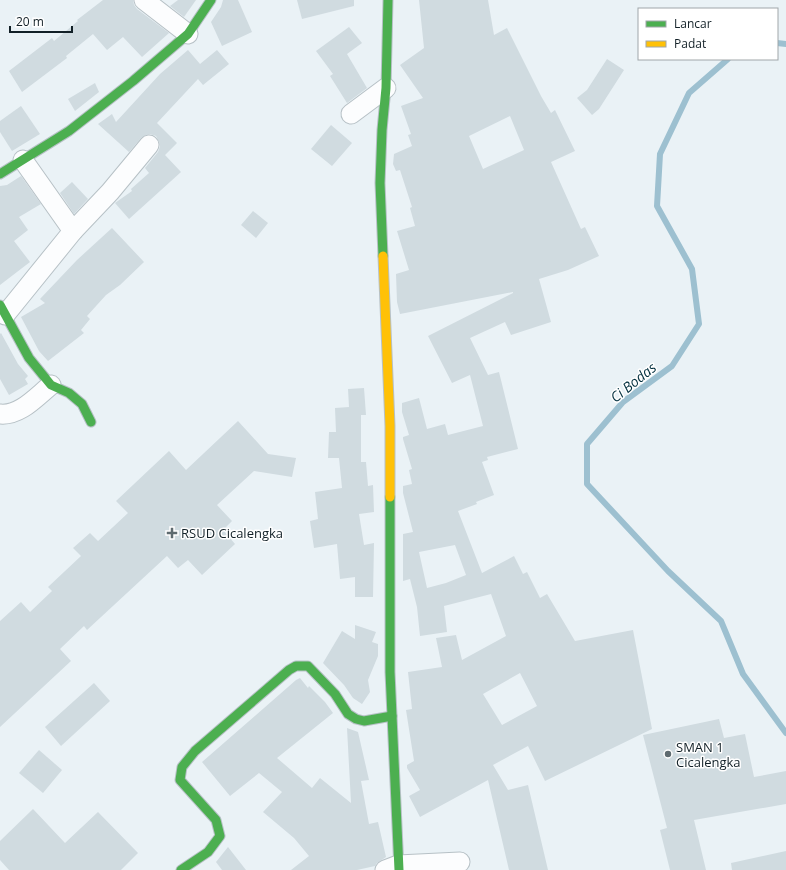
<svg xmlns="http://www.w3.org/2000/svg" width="786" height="870" font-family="'Open Sans',sans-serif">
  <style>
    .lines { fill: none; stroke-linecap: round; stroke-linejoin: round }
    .stream { stroke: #9dc0d0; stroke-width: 6 }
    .building { fill: #d0dbe0; fill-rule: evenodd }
    .street-casing { stroke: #b7c1c6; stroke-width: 21 }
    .fast-casing { stroke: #b7c1c6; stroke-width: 11 }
    .slow-casing { stroke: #b7c1c6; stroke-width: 11 }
    .street { stroke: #fcfdfe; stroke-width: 19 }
    .fast { stroke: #4caf50; stroke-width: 9 }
    .slow { stroke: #ffc107; stroke-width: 9 }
    .poi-dot { fill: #5e6a6f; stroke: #fff; stroke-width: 1.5 }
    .labels { text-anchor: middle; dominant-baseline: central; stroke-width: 3; stroke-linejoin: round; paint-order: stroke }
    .poi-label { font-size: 13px; fill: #122027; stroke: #fff; text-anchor: start }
    .water-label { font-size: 14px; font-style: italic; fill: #022f3e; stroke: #fff }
  </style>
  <rect width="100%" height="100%" fill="#eaf2f6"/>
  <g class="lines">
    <g class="stream">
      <path d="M777,43l9,1"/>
      <path d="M728,59l-39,34 -29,61 -3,52 35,63 7,55 -27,42 -49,36 -36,42v40l81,87 53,50 22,53 43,59"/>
    </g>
  </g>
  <g class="building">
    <path d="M103,0h30l1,5 3,4 32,24 -27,24 -19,-20 -16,13 -14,-16 -27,22 1,2 -45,34 -13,-21 43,-33 2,3 24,-20 -1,-1z"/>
    <path d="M178,0h18l-12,17 -14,-11z"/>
    <path d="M223,0h15l14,32 -30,14 -11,-24 10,-15z"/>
    <path d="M297,0h57v6l-52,13z"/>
    <path d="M419,0h69l6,35 13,-7 34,68 10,17 4,-3 20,41 -24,11 30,67 4,-2 14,29 -31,14 -29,9 12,43 -40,13 -6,-13 -35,16 18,37 11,-3 19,77 -31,8 1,3 -6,2 12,33 -18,7 1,2 -19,7 24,62 32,-17 9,18 4,-2 13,26 7,-4 28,47 58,-11 19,99 -107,52 -17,-35 -35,19 15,25 20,-5 20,85h-39l-21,-90 -68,37 -11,-21 11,-6 -13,-22v-3l7,-4 -8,-51 6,-1 -4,-37 34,-5 -6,-29 20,-3 6,25 44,-24 -15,-42 -47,12 3,26 -27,4 -3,-29 -7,-28 -7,2v-47l10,-2 -10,-39v-7l9,-2 -3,-14 3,-1 -9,-30v-2l6,-2 -7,-23v-9l17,-5 8,31 18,-5 3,11 35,-9 -13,-51 -18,8 -24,-47 85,-43v-1l-113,22 -3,-12 -1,-28 13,-4 -12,-39 18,-5 -5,-18 2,-1 -12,-37 -4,1 -3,-7 1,-10 18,-8 -4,-11 3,-1 -10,-28 22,-8 -23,-33 24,-17zM510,116l14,34 -41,19 -14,-33zM455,545l11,30 -20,8 -19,5 -8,-36zM520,673l17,33 -35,19 -19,-31z"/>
    <path d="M349,27l13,16 -15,11 20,34 -20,15 -17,-27 3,-2 -17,-23z"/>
    <path d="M188,50l12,14 17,-14 12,14 -26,21 -5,-6 -41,44 20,20 -12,12 16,17 -52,47 -14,-16 17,-12 -1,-2 18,-16 -4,-5 13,-16 2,-6 -1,-4 -3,-6 -6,-2 -4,1 -5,3 -12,14 -31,-28 14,-10 4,8 44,-48z"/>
    <path d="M607,59l17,11 -25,39 -7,6 -15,-17 10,-8z"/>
    <path d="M95,83l4,9 -24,19 -7,-12z"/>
    <path d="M21,106l19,28 -28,17 -12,-19v-11z"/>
    <path d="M331,125l21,18 -20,23 -21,-17z"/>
    <path d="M21,176l20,28 -22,13 9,13 -14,11 16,21 -30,23v-99l7,-1z"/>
    <path d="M72,182l16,17 -14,15 -14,-21z"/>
    <path d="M253,211l15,12 -12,15 -15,-13z"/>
    <path d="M112,228l32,34 -24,23 -14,10 -19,21 3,3 -9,11 3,3 -36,28 -9,-10 -18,-34 24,-14 -5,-4 37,-39z"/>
    <path d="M1,333l17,31 10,12 -3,3 3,5 -19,11 -9,-16v-45z"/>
    <path d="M364,388l2,27h-5v47h5l2,24 5,-1 1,27 -15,2 5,31 10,-2 -1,54h-18v-20l-15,2 -3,-35 -23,4 -4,-27 8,-2 -3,-27 27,-4 -3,-30h-11l1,-26h7l-1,-24 14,-1 -1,-18z"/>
    <path d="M238,421l30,33 28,4 -4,19 -38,-6 -37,34 15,16 -9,9 12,14 -33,31 -14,-15 -10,8 -11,-12 -80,74 -3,-4 -24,23 11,12 -71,66v-106l21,-19 9,10 22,-21 -4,-4 33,-31 -8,-8 17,-15 8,8 30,-28 -12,-12 53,-50 17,19z"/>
    <path d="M355,625l21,7 -4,10 6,2v12l-10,24 2,12 -8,12 -9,-6 -9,-13 -21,-22 19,-32 13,8z"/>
    <path d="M300,678l8,10 1,-2 16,16 8,11 -56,45 35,30 8,-10 31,25 -4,-75 11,4 11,48 -8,1 8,43 9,-2 8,35 -9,6 -2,3 -18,4h-66l18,-14 -15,-18 -31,-26 19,-20 -23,-19 -29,23 -28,-34 94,-82z"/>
    <path d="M94,683l16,18 -49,45 -16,-19z"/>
    <path d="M719,719l5,19 21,-4 9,43 32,-6v33l-92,16 12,50h-36l-10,-40 7,-2 -24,-93z"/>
    <path d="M39,750l23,20 -19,23 -24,-20z"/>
    <path d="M33,809l32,34 33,-31 40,41 -17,17h-112l-9,-10v-19z"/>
    <path d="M228,847l18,23h-24l-6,-8z"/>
    <path d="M786,851v19h-54l-1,-7z"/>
  </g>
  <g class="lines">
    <g class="street-casing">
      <g id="street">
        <path d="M144,0l44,34"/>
        <path d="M351,114l35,-26"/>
        <path d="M23,160l50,71"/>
        <path d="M5,315l68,-84 37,-39 39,-47"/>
        <path d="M0,414c20,2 36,-17 51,-29"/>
        <path d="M385,870l13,-5 62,-3"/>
      </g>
    </g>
    <g class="fast-casing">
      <g id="fast">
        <path d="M0,174l69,-43 64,-50 55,-47 23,-34"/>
        <path d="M383,256l-3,-73 2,-53 4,-42 2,-88"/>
        <path d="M0,305l29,53 22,27 18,8 13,11 9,18"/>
        <path d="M390,497v175l9,198"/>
        <path d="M181,870l27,-18 12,-16 -4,-16 -36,-40 2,-13 13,-16 94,-81 7,-4h12l27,28 13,20 8,5 8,2 28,-5"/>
      </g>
    </g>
    <g class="slow-casing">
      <path id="slow" d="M383,256l7,170v71"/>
    </g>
    <use href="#street" class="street"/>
    <use href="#fast" class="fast"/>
    <use href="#slow" class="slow"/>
  </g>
  <g class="poi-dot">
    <path d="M170 527h4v4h4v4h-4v4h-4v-4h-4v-4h4z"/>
    <circle cx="668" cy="754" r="4"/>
  </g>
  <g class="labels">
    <g class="poi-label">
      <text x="181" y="533">RSUD Cicalengka</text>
      <text x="676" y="747">SMAN 1<tspan x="676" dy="15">Cicalengka</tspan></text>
    </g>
    <g class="water-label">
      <text transform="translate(633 382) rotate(-39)">Ci Bodas</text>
    </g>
  </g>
  <rect x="638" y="8" width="140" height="52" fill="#ffffff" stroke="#a0a6a9"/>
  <rect x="646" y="21" width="20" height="6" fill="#4caf50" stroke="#a0a6a9"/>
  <text x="674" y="28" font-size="12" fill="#122027">Lancar</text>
  <rect x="646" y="41" width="20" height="6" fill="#ffc107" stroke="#a0a6a9"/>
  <text x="674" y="48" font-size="12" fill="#122027">Padat</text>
  <path d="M10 26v6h62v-6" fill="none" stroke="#122027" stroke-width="2"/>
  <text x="16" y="26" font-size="12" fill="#122027" stroke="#ffffff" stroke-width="3" paint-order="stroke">20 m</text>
</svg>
